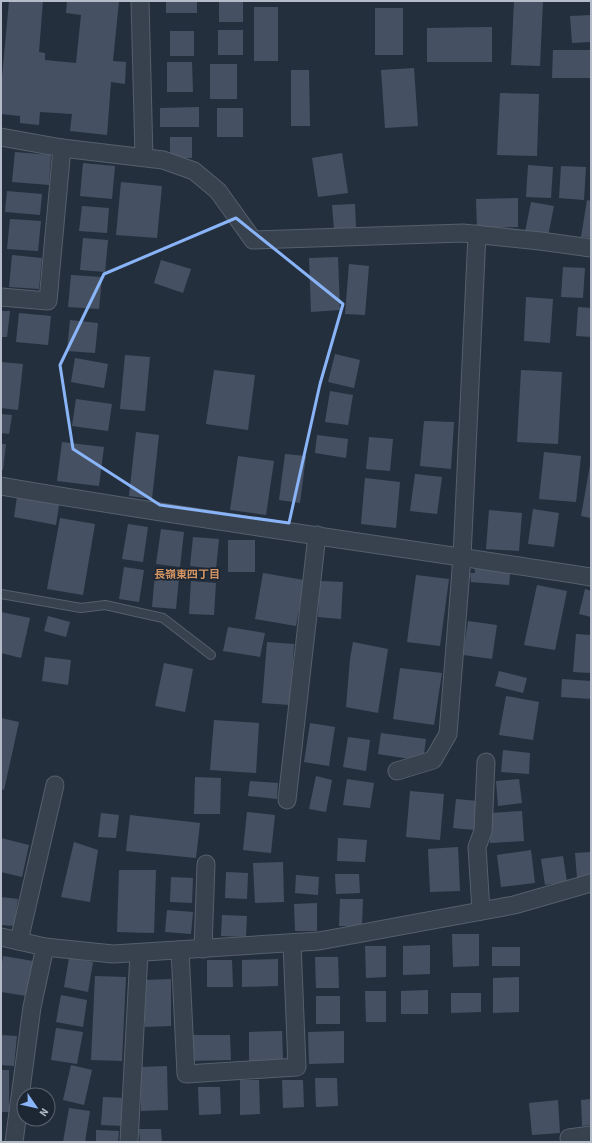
<svg xmlns="http://www.w3.org/2000/svg" width="592" height="1143" font-family="'Source Sans 3','Noto Sans JP',sans-serif">
  <style>
    .building { fill: #455162 }
    .lines { fill: none; stroke-linecap: round; stroke-linejoin: round }
    .service-casing { stroke: #565f6c; stroke-width: 10 }
    .minor-casing { stroke: #565f6c; stroke-width: 19 }
    .service { stroke: #38414e; stroke-width: 8 }
    .minor { stroke: #38414e; stroke-width: 17 }
    .marked { fill: none; stroke: #8ab4f8; stroke-width: 3; stroke-linejoin: round }
    .labels { text-anchor: middle; dominant-baseline: central; stroke-width: 3.5; stroke-linejoin: round; paint-order: stroke }
    .neighbourhood-label { font-size: 11px; font-weight: bold; fill: #d59563; stroke: #1d2633 }
  </style>
  <rect width="100%" height="100%" fill="#242f3e"/>
  <g class="building">
    <path d="M9,1h34l-4,51 6,1v7l31,3 5,-48 -15,-2 1,-12h52l-6,60 13,1 -1,22 -14,-2 -4,53 -37,-4 2,-17 -32,-2 -1,13 -19,-2v-7l-19,-2v-26z"/>
    <rect x="166" y="1" width="31" height="12"/>
    <rect x="219" y="1" width="24" height="21"/>
    <path d="M514,1h29l-3,65 -29,-1z"/>
    <rect x="254" y="7" width="24" height="54"/>
    <rect x="375" y="8" width="28" height="47"/>
    <path d="M591,15v27l-19,1 -2,-27z"/>
    <path d="M492,27v35h-65v-34z"/>
    <rect x="218" y="30" width="25" height="25"/>
    <rect x="170" y="31" width="24" height="25"/>
    <path d="M553,50h38v28h-39z"/>
    <path d="M167,62h25l1,30h-26z"/>
    <rect x="210" y="64" width="27" height="35"/>
    <path d="M414,68l4,58 -33,2 -4,-58z"/>
    <path d="M291,70h18l1,56h-19z"/>
    <path d="M500,93l39,1 -2,62 -40,-1z"/>
    <path d="M199,107v20h-39v-19z"/>
    <rect x="217" y="108" width="26" height="29"/>
    <rect x="170" y="137" width="22" height="21"/>
    <path d="M15,152l36,3 -2,30 -37,-3z"/>
    <path d="M342,153l6,40 -30,4 -6,-39z"/>
    <path d="M83,163l32,3 -3,33 -32,-3z"/>
    <path d="M528,165l25,2 -2,31 -25,-1z"/>
    <path d="M561,166l25,1 -2,33 -25,-2z"/>
    <path d="M121,182l41,4 -5,52 -41,-3z"/>
    <path d="M7,191l35,3 -2,21 -35,-3z"/>
    <path d="M518,198v29l-41,1 -1,-29z"/>
    <path d="M587,200l4,1v37l-10,-1z"/>
    <path d="M531,202l23,4 -6,30 -23,-4z"/>
    <path d="M355,204l1,24 -22,1 -2,-24z"/>
    <path d="M82,206l27,2 -2,25 -28,-2z"/>
    <path d="M10,219l31,2 -3,30 -31,-2z"/>
    <path d="M83,238l25,2 -3,32 -25,-2z"/>
    <path d="M12,255l30,3 -3,31 -30,-2z"/>
    <path d="M338,257l2,53 -29,2 -2,-54z"/>
    <path d="M161,260l30,9 -8,24 -29,-10z"/>
    <path d="M349,264l20,2 -4,49 -20,-1z"/>
    <path d="M563,267l22,1 -2,30 -22,-1z"/>
    <path d="M71,275l31,2 -3,32 -31,-2z"/>
    <path d="M526,297l27,2 -3,44 -26,-2z"/>
    <path d="M578,307l13,1v29l-15,-1z"/>
    <path d="M1,311h9l-3,26h-6z"/>
    <path d="M19,313l32,3 -3,29 -32,-3z"/>
    <path d="M70,320l28,3 -3,30 -28,-2z"/>
    <path d="M335,354l25,6 -6,28 -26,-6z"/>
    <path d="M125,355l25,2 -5,54 -25,-2z"/>
    <path d="M75,358l33,6 -4,24 -33,-6z"/>
    <path d="M1,362l22,2 -5,46 -17,-2z"/>
    <path d="M214,370l41,5 -7,55 -42,-6z"/>
    <path d="M521,370l41,2 -4,72 -41,-2z"/>
    <path d="M330,391l23,4 -5,30 -23,-3z"/>
    <path d="M76,399l36,5 -4,27 -36,-5z"/>
    <path d="M1,414l11,1 -3,19 -8,-1z"/>
    <path d="M424,421l30,1 -3,47 -31,-3z"/>
    <path d="M136,432l23,3 -7,64 -23,-3z"/>
    <path d="M317,435l31,4 -2,19 -31,-5z"/>
    <path d="M369,437l24,2 -3,32 -24,-2z"/>
    <path d="M62,442l42,5 -5,39 -42,-5z"/>
    <path d="M1,444h5l-3,26h-2z"/>
    <path d="M544,452l37,4 -5,46 -37,-3z"/>
    <path d="M285,454l21,2 -6,47 -21,-3z"/>
    <path d="M238,456l36,5 -8,54 -36,-5z"/>
    <path d="M590,465h1v53l-10,-2z"/>
    <path d="M415,474l27,3 -5,37 -27,-3z"/>
    <path d="M365,478l35,4 -4,46 -35,-4z"/>
    <path d="M17,497l42,8 -3,20 -42,-8z"/>
    <path d="M533,509l26,4 -5,34 -26,-3z"/>
    <path d="M489,510l33,3 -3,38 -33,-2z"/>
    <path d="M60,518l35,6 -12,71 -36,-6z"/>
    <path d="M128,524l20,3 -5,35 -21,-3z"/>
    <path d="M161,529l23,3 -4,35 -24,-3z"/>
    <path d="M193,537l26,2 -3,30 -26,-3z"/>
    <rect x="228" y="540" width="27" height="32"/>
    <path d="M474,562l37,2 -2,21 -38,-3 -1,-9h5z"/>
    <path d="M124,567l20,3 -5,32 -20,-3z"/>
    <path d="M263,573l41,7 -8,46 -41,-7z"/>
    <path d="M155,574l24,3 -3,32 -24,-2z"/>
    <path d="M416,575l33,4 -9,67 -33,-4z"/>
    <path d="M191,581l25,2 -2,32 -25,-1z"/>
    <path d="M320,581l23,1 -2,37 -23,-2z"/>
    <path d="M537,585l30,6 -12,59 -31,-5z"/>
    <path d="M585,589l6,2v26l-12,-3z"/>
    <path d="M1,612l29,6 -9,40 -20,-5z"/>
    <path d="M48,616l22,6 -4,15 -22,-6z"/>
    <path d="M468,621l29,4 -5,34 -29,-4z"/>
    <path d="M228,627l37,6 -5,24 -37,-6z"/>
    <path d="M576,634l15,1v38l-18,-1z"/>
    <path d="M267,642l27,2 -4,61 -28,-2z"/>
    <path d="M353,642l35,7 -10,64 -32,-6 4,-48z"/>
    <path d="M45,657l26,3 -3,25 -26,-4z"/>
    <path d="M164,663l29,6 -8,43 -30,-6z"/>
    <path d="M400,668l42,5 -8,52 -41,-6z"/>
    <path d="M499,671l28,7 -4,15 -28,-7z"/>
    <path d="M562,679l29,2v18l-30,-2z"/>
    <path d="M506,696l33,6 -6,38 -34,-5z"/>
    <path d="M1,718l18,4 -15,68 -3,-1z"/>
    <path d="M214,720l45,3 -3,50 -46,-3z"/>
    <path d="M310,723l25,4 -6,39 -25,-4z"/>
    <path d="M381,733l45,6 -3,22 -45,-7z"/>
    <path d="M348,737l22,3 -4,31 -23,-4z"/>
    <path d="M503,750l27,3 -1,21 -28,-2z"/>
    <path d="M316,776l16,4 -6,32 -17,-3z"/>
    <path d="M195,777l26,1 -1,36h-26z"/>
    <path d="M347,779l27,4 -4,25 -27,-3z"/>
    <path d="M519,779l3,24 -24,3 -2,-25z"/>
    <path d="M250,781l28,2 -1,16 -29,-3z"/>
    <path d="M410,791l34,3 -4,46 -34,-3z"/>
    <path d="M456,799l22,2 -3,29 -22,-2z"/>
    <path d="M522,811l2,30 -34,2 -1,-30z"/>
    <path d="M247,812l28,3 -4,38 -28,-3z"/>
    <path d="M101,813l18,2 -3,23 -18,-1z"/>
    <path d="M130,815l70,8 -4,35 -70,-7z"/>
    <path d="M1,838l28,7 -7,32 -21,-5z"/>
    <path d="M338,838l29,2 -2,22 -28,-1z"/>
    <path d="M74,842l24,8 -8,52 -29,-5z"/>
    <path d="M458,847l2,44 -30,1 -2,-43z"/>
    <path d="M531,850l4,33 -34,4 -4,-32z"/>
    <path d="M591,852v25l-14,1 -2,-25z"/>
    <path d="M563,856l4,26 -22,3 -4,-26z"/>
    <path d="M283,862l1,40 -29,1 -2,-40z"/>
    <path d="M119,870h37l-2,63 -37,-1z"/>
    <path d="M226,872l22,1 -1,26 -22,-1z"/>
    <path d="M335,874h24l1,19 -24,1z"/>
    <path d="M296,875l23,2 -1,18 -23,-2z"/>
    <path d="M171,877l22,1 -1,25 -22,-1z"/>
    <path d="M1,897l17,2 -4,27 -13,-1z"/>
    <path d="M340,899h23l-1,27h-23z"/>
    <path d="M317,903v28h-22l-1,-27z"/>
    <path d="M167,910l26,2 -2,22 -26,-2z"/>
    <path d="M222,915l25,1 -1,21 -25,-1z"/>
    <path d="M452,934h27v32l-26,1z"/>
    <path d="M430,945v29l-27,1v-29z"/>
    <path d="M365,946h21v31l-20,1z"/>
    <rect x="492" y="947" width="28" height="19"/>
    <path d="M3,956l30,5 -6,35 -26,-4v-23z"/>
    <path d="M315,957h23l1,31h-23z"/>
    <path d="M69,958l24,4 -5,30 -24,-5z"/>
    <path d="M278,959v27l-36,1v-27z"/>
    <path d="M207,960h25l1,27h-26z"/>
    <path d="M95,976l31,1 -4,84 -31,-1z"/>
    <path d="M519,977v35l-26,1v-35z"/>
    <path d="M171,979v47l-26,1 -1,-47z"/>
    <path d="M428,990v24h-27v-23z"/>
    <path d="M365,991h21v31h-20z"/>
    <path d="M451,993h30v19l-30,1z"/>
    <path d="M61,995l26,5 -4,27 -27,-5z"/>
    <rect x="316" y="996" width="24" height="28"/>
    <path d="M56,1028l27,4 -6,32 -26,-4z"/>
    <path d="M282,1031l1,30 -34,1v-30z"/>
    <path d="M344,1031v32l-35,1 -1,-32z"/>
    <path d="M1,1035l16,1 -3,30 -13,-1z"/>
    <path d="M188,1035h42l1,25 -42,1z"/>
    <path d="M71,1065l21,5 -8,35 -21,-5z"/>
    <path d="M167,1066l1,44 -27,1 -1,-44z"/>
    <rect x="1" y="1070" width="8" height="42"/>
    <path d="M315,1078h22l1,28 -22,1z"/>
    <path d="M240,1080h19l1,34 -20,1z"/>
    <path d="M282,1080h21l1,27 -21,1z"/>
    <path d="M198,1087h22l1,27 -22,1z"/>
    <path d="M103,1097l22,1 -1,28 -23,-1z"/>
    <path d="M591,1099v26l-9,1 -1,-26z"/>
    <path d="M558,1100l2,33 -28,2 -3,-32z"/>
    <path d="M69,1108l21,3 -5,31h-22z"/>
    <path d="M139,1129h22l1,13h-22z"/>
    <path d="M96,1130l23,1 -1,11h-22z"/>
  </g>
  <g class="lines">
    <g class="service-casing">
      <path id="service" d="M1,594l80,14 24,-3 58,13 48,37"/>
    </g>
    <g class="minor-casing">
      <g id="minor">
        <path d="M140,1l4,156"/>
        <path d="M1,137l61,11 101,12 31,11 24,20 35,49 210,-7 77,8 51,7"/>
        <path d="M1,297l47,4 14,-153"/>
        <path d="M1,486c196,34 393,60 590,91"/>
        <path d="M397,771l36,-11 15,-26 14,-177 15,-323"/>
        <path d="M287,800l30,-265"/>
        <path d="M481,911l-4,-64 6,-16 3,-69"/>
        <path d="M1,937l44,10 68,7 206,-13 195,-36 77,-22"/>
        <path d="M19,941l36,-156"/>
        <path d="M203,949l3,-85"/>
        <path d="M180,950l6,124 111,-7 -5,-124"/>
        <path d="M569,1138l22,-3"/>
        <path d="M14,1142l18,-135 13,-60"/>
        <path d="M129,1142l10,-189"/>
      </g>
    </g>
    <use href="#service" class="service"/>
    <use href="#minor" class="minor"/>
  </g>
  <path class="marked" d="M236,218l107,86 -23,80 -31,139 -129,-18 -87,-56 -13,-84 44,-91z"/>
  <g class="labels">
    <g class="neighbourhood-label">
      <text x="187" y="574">長嶺東四丁目</text>
    </g>
  </g>
  <rect width="592" height="1143" fill="none" stroke="#b4bcc9" stroke-width="4"/>
  <g transform="translate(36 1107) rotate(124)"><circle r="19" fill="#1d2633" stroke="#59626f"/>
  <path d="M0-3L7 15L0 10L-7 15Z" fill="#8ab4f8"/>
  <text y="-6" font-size="11" font-weight="bold" text-anchor="middle" fill="#b4bcc9">N</text>
  </g>
</svg>
